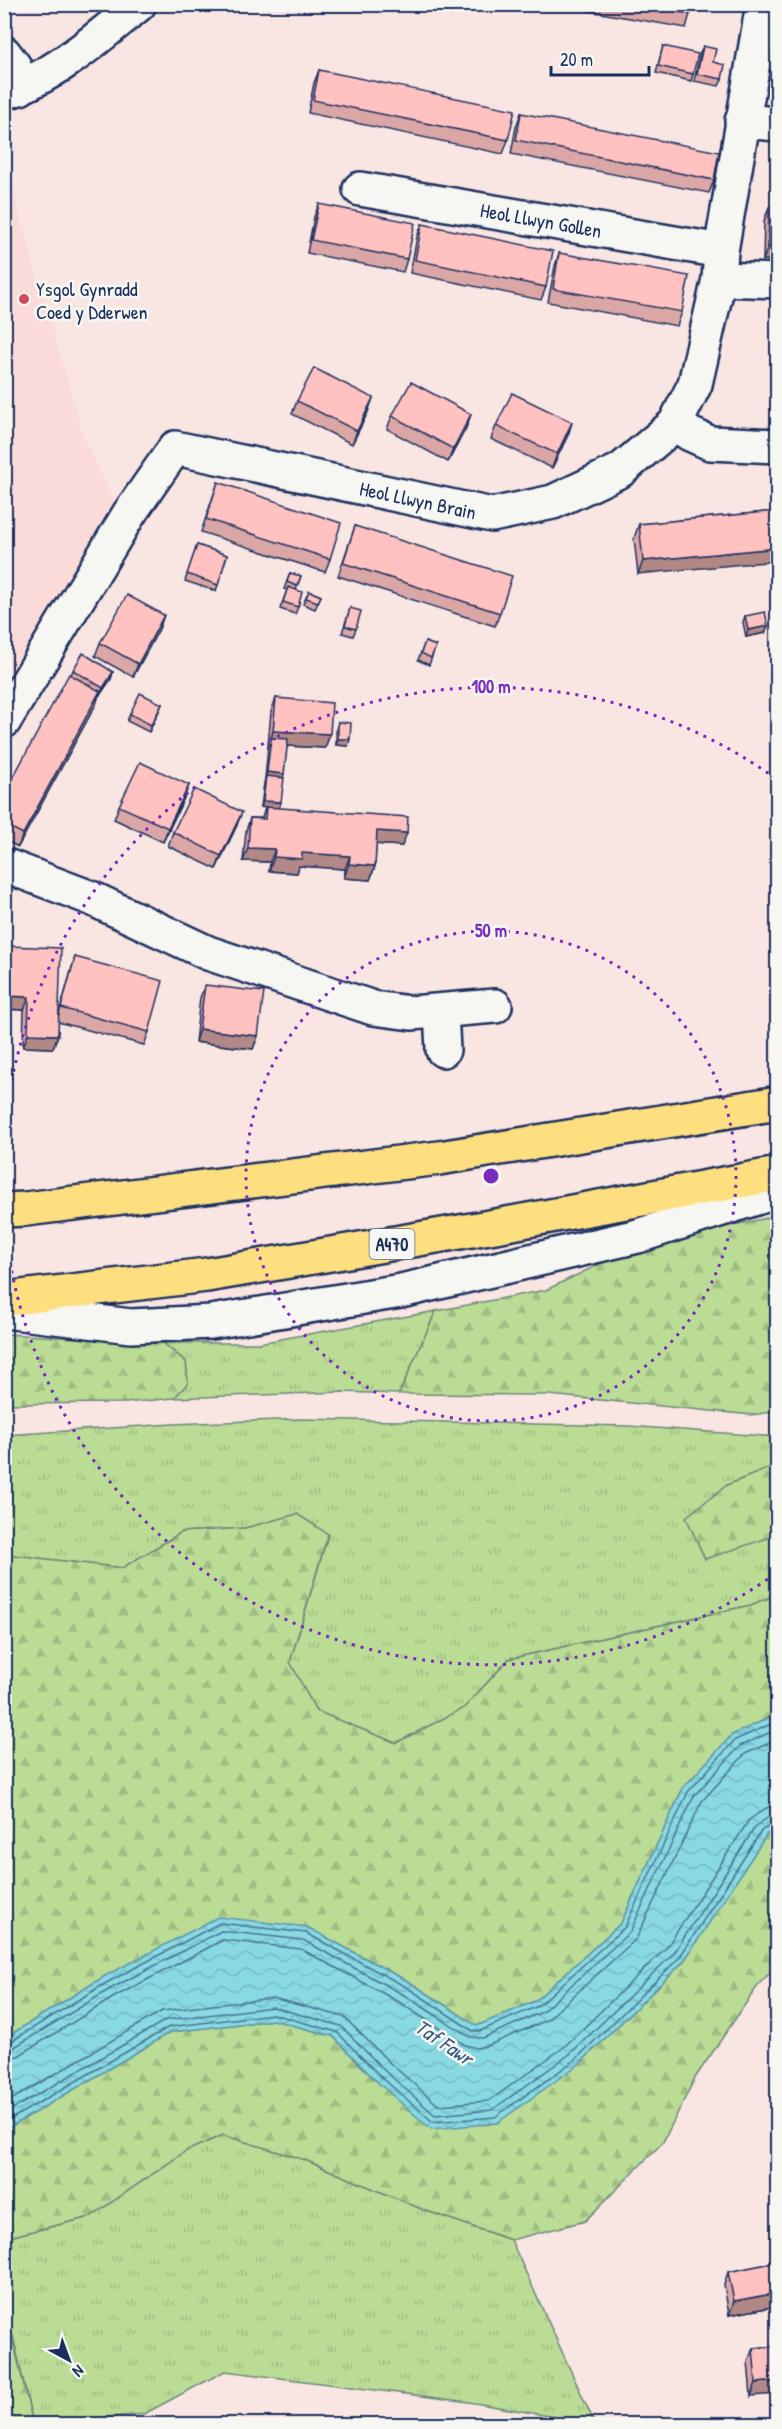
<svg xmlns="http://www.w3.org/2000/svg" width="782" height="2429" font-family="'Patrick Hand',sans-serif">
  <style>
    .built { fill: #fbdbd9 }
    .grass { fill: url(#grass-tufts); stroke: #6b867a; stroke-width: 1.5 }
    .forest { fill: url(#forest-firs); stroke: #6b867a; stroke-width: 1.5 }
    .water { fill: url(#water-waves); stroke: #5c95ad; stroke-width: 1.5 }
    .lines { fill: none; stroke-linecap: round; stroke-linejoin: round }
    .shore { stroke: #477393; stroke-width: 1.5 }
    .minor-casing { stroke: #1b2f5e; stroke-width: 38 }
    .highway-casing { stroke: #1b2f5e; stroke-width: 38 }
    .minor { stroke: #f6f6f2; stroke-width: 33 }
    .highway { stroke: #fedf80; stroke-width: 33 }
    .wall { fill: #dba7a6; stroke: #1b2f5e; stroke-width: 1.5 }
    .shaded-wall { fill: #b28887; stroke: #1b2f5e; stroke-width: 1.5 }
    .building { fill: #ffc2c1; stroke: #1b2f5e; stroke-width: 1.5 }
    .ring { fill: none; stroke: #7b2cbf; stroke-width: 3; stroke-dasharray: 3 6 }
    .poi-dot { fill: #d1495b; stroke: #f6f6f2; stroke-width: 2 }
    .labels { text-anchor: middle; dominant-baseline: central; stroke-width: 5; stroke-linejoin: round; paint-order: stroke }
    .shield { fill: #f6f6f2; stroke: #5d6b8a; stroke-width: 1.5 }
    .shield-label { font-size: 18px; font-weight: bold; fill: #1b2f5e }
    .street-label { font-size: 20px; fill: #1b2f5e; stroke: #f6f6f2 }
    .poi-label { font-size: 20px; fill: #1b2f5e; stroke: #f6f6f2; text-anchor: start }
    .water-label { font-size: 21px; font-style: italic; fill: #365a7f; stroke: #f6f6f2 }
    .centre { fill: #7b2cbf; stroke: #f6f6f2; stroke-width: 3 }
    .ring-label { font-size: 18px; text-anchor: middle; font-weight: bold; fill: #7b2cbf; stroke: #f6f6f2; stroke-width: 5; stroke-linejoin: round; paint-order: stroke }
  </style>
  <defs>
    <pattern id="grass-tufts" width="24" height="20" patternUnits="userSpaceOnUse" patternTransform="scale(1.5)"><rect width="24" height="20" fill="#bbdc95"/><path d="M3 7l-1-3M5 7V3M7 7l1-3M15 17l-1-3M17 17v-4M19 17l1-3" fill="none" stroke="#a0bd83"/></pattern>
    <pattern id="forest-firs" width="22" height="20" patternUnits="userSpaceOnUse" patternTransform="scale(1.5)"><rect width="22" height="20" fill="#bbdc95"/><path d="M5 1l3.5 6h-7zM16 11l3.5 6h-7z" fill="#a0bd83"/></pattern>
    <pattern id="water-waves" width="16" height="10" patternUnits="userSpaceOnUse" patternTransform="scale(1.5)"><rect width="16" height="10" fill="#88d9e2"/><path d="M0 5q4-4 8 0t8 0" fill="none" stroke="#75bbc4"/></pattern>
  </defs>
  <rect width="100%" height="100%" fill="#f9e6e3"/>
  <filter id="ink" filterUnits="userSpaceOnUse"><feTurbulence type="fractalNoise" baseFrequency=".0167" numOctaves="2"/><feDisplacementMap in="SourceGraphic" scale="12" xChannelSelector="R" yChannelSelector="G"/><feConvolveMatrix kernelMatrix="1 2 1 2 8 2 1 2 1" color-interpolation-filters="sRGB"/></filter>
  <g filter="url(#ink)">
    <path class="built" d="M4,159l80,279 33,68 -112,173z"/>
    <g class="grass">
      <path d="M436,1311l-37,83 -57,-2 -168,6 14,-15 -2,-21 -23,-19h96z"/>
      <path d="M302,1419l326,7 149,11v28l-50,20 43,52 7,-2v59l-26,11 -242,54 -45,49 -68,35 -80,-32 -26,-49 38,-127 -31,-21 -52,14 -63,4 -59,36 -118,-14v-119l168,-11z"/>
      <path d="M223,2135l82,25 119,50 87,30 84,184 -126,-22 -244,-31 -81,43 -111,10 -20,-88 -8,2v-100l85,-21 96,-66z"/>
    </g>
    <g class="forest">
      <path d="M777,1216v195l-25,4 -203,-20 -150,-1 37,-83 110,-21 93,-45z"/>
      <path d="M5,1334l158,9 23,19 2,21 -14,15 -49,5 -120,1z"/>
      <path d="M777,1465v70l-72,24 -19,-42 41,-32z"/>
      <path d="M297,1514l31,20 -38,128 26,49 80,32 68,-35 45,-49 242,-54 26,-11v120l-45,21 -49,53 -62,135 -86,78 -58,25 -66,-43 -104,-56 -202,49 -100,62v-484l117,14 60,-36 63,-4z"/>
      <path d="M777,1827v139l-18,18 -64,94 -32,64 -78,79 -74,19 -87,-30 -119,-50 -82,-25 -37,16 -96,66 -85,21v-108l166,-98 102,-12 60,16 43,45 203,-17 105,-103 83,-127z"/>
      <path d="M12,2336l21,88h-28v-86z"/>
    </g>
    <path class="water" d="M777,1714v113l-10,7 -83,127 -105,103 -82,59 -66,6 -55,-48 -43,-45 -60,-16 -102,12 -166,98v-92l100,-62 113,-59 89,10 104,56 66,43 58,-25 86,-78 62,-135 49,-53z"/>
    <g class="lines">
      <g class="shore">
        <path d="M4,2043l6,-1 98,-60 112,-59 86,10 102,55 65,43h7l58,-25 87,-79 63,-135 47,-52 43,-19"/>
        <path d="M4,2050l9,-2 99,-60 109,-57 82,9 101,55 66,42 13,1 59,-26 88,-80 64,-136 46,-50 38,-17"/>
        <path d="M4,2059l14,-3 98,-60 107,-56 78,9 98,53 66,43 11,3 11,-2 60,-26 89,-81 66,-138 43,-47 33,-15"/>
        <path d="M4,2104l158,-93 111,-13 71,19 47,47 47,41 51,-4 75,-54 103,-100 82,-127 17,-12 12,-2"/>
        <path d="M4,2114l162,-94 107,-13 68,19 44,45 50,44 57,-5 78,-56 104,-101 82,-127 14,-10 8,-1"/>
        <path d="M4,2123l165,-96 104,-13 64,18 43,44 53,46 62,-5 80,-57 104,-102 83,-128 16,-8"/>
      </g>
      <g class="minor-casing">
        <g id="minor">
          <path d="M4,53l10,13 6,22"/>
          <path d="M4,93c50,-16 95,-56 135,-89"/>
          <path d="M742,121l36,3"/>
          <path d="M360,189l361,62"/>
          <path d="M719,279l59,2"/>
          <path d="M675,424l15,10 20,9 68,3"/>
          <path d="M4,721l125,-207 46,-66 317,67 61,-13 68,-32 54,-46 20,-40 24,-105 2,-28 42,-247"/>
          <path d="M4,865l87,33 117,55 165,55 38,5 84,-7"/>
          <path d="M441,1011l2,39"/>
          <path d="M4,1311l127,15 80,-4 190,-31 237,-55 140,-45"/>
        </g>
      </g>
      <g class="highway-casing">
        <g id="highway">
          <path d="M4,1210l22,-1 413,-51 339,-55"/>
          <path d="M4,1299l203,-24 294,-50 277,-51"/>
        </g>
      </g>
      <use href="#minor" class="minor"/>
      <use href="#highway" class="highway"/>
    </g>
    <g class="wall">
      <path d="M435,4h20l-3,11 -18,-4z"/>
      <path d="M549,4h143l-2,10 -4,14z"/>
      <path d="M663,46l30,28 -2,7 -35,-8z"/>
      <path d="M703,46l19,33 -3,7 -25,-5 6,-28z"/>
      <path d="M319,70l189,70 -5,14 -195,-41 6,-30z"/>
      <path d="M521,113l193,67 -5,13 -198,-39 5,-27z"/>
      <path d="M319,204l88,55 -4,13 -96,-19 7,-36z"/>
      <path d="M769,207l8,54 -14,-1 1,-39z"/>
      <path d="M422,224l124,63 -5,13 -131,-27 7,-36z"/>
      <path d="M559,253l123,59 -5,14 -129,-24 7,-36z"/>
      <path d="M297,401l71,11 -16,32 -60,-30z"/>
      <path d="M471,414l-5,14 -18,34 -61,-33 5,-13z"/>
      <path d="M572,422l-4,13 -16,33 -61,-29 5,-13z"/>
      <path d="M218,482l112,77 -5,13 -124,-40z"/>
      <path d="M777,511l-139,63 -4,-36 5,-14z"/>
      <path d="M355,526l145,87 -5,13 -157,-50z"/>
      <path d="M197,545l30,10 -11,36 -31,-10z"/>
      <path d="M290,573l11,3 -5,14 2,17 -3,7 -15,-5 7,-19 -3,-1z"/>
      <path d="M309,591l12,5 -6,13 -12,-5z"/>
      <path d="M350,608l6,21 -3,7 -11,-3z"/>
      <path d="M164,615l-5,14 -26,48 -38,-21 5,-13z"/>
      <path d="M745,616l20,17 -19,4 -3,-15z"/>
      <path d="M425,642l11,4 -7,19 -11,-5z"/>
      <path d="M73,670l40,2 -2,7 -11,16h-1l-3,9 -78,143 -14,-7v-46l67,-119z"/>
      <path d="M276,698l54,36 -5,14 -38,-2 -8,62 123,38 -26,-2 -1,22 -5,14 -26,-2 1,-9 -46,-3 -2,7 -28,-2 1,-9 -27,-1 3,-30 4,-13h12l3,-10 -4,-1 3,-24 1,-4 6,-67z"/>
      <path d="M162,704l-13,28 -22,-11 3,-7z"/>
      <path d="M338,722l10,24 -12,-1v-16z"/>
      <path d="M189,785l-5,13 -21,44 -49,-23 5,-13z"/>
      <path d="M237,825l-21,44 -48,-23 5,-14z"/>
      <path d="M7,946l52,68 12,-43 4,-14 74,75 -5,13 -86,-23v13l-5,13 -30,-1 1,-37 -20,-1v-57z"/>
      <path d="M205,985l53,51 -5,13 -58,-7 5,-44z"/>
      <path d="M777,2262v44l-48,9 -5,-30 4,-13z"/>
      <path d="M777,2346l-26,50 -3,-35 5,-13z"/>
    </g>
    <g class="shaded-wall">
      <path d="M768,247h9v14l-14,-1z"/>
      <path d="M373,398l-5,14 -16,32 5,-13z"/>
      <path d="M471,414l-5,14 -18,34 5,-13z"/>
      <path d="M572,422l-4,13 -16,33 5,-14z"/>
      <path d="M777,548v13l-139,13 5,-13z"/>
      <path d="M164,615l-5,14 -26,48 5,-13z"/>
      <path d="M768,626l-3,7 -19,4 2,-7z"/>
      <path d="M113,672l-2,7 -11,16 3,-7z"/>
      <path d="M100,691l-4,13 -78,143 5,-13z"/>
      <path d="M162,704l-3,7 -10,21 2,-7z"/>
      <path d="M273,731l57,3 -5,14 -55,-3 1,-7z"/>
      <path d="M338,739h12l-2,7 -12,-1z"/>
      <path d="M267,772l17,2 -2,7 -16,-5 -1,3z"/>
      <path d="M189,785l-5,13 -21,44 5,-14z"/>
      <path d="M263,801l18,1 -2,7 -18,-2z"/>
      <path d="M242,812l-5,13 -21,44 5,-13z"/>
      <path d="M377,831l30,2 -5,13 -30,-2z"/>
      <path d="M248,848l27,1 -5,13 -27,-1z"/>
      <path d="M302,853l48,3 -5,13 -46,-3 -2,7 -28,-2 5,-14z"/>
      <path d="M349,864l26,2 -5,14 -26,-2z"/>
      <path d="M5,996l24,1 -5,13 -20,-1z"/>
      <path d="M199,1029l59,7 -5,13 -58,-7z"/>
      <path d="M28,1034l30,1 -5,13 -30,-1z"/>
      <path d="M777,2293v13l-48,9 5,-14z"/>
      <path d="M777,2381v13l-26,2 5,-13z"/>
    </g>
    <g class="building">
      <path d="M437,4h18v4z"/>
      <path d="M632,4h60l-2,10z"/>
      <path d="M663,46l35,8 -5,20 -35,-8z"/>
      <path d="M703,46l13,3 -3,13 12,3 -3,14 -25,-5z"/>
      <path d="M319,70l196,40 -7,30 -195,-40z"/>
      <path d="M521,113l198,39 -5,28 -198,-40z"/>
      <path d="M319,204l96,19 -8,36 -96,-19z"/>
      <path d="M769,207h8v40h-9z"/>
      <path d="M422,224l131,27 -7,36 -131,-27z"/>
      <path d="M559,253l130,23 -7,36 -129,-23z"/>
      <path d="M314,368l59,30 -16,33 -60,-30z"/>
      <path d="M411,382l60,32 -18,35 -61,-33z"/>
      <path d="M512,393l60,29 -15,32 -61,-28z"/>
      <path d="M218,482l123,41 -11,36 -124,-40z"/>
      <path d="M777,511v37l-134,13 -4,-37z"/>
      <path d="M355,526l157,50 -12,37 -157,-50z"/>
      <path d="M197,545l30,10 -9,30 -31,-11z"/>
      <path d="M290,573l11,3 -4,10 -10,-4z"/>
      <path d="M288,587l14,5 -4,15 -15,-5z"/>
      <path d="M309,591l12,5 -3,6 -12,-4z"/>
      <path d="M127,595l37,20 -26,49 -38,-21z"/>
      <path d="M350,608l11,3 -5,18 -11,-3z"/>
      <path d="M765,612l3,14 -20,4 -3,-14z"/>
      <path d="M425,642l11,4 -5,12 -10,-5z"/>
      <path d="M83,653l30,19 -10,16 -30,-18z"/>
      <path d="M69,674l31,17 -77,143 -19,-10v-30z"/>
      <path d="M140,693l22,11 -11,21 -21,-11z"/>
      <path d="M276,698l56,5 -2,31 -57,-3z"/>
      <path d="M338,722l13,1 -1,16h-12z"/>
      <path d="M271,738l17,1 -4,35 -17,-2z"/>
      <path d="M140,762l49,23 -21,43 -49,-22z"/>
      <path d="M266,776l18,2 -3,24 -18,-1z"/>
      <path d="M194,789l48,23 -21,44 -48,-24z"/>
      <path d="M266,807l142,10 -1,16 -30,-2 -2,35 -26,-2 1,-8 -48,-3v6l-28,-2 1,-8 -27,-1 2,-30 15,1z"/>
      <path d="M7,946l54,2 -3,87 -30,-1 1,-37 -24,-1z"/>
      <path d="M75,957l88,24 -14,51 -88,-24z"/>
      <path d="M205,985l59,7 -6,44 -59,-7z"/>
      <path d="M777,2262v31l-43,8 -6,-29z"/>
      <path d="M777,2346v35l-21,2 -3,-35z"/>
    </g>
  </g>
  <g class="ring">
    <circle cx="491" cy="1176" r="245"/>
    <path d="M775 1574A489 489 0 0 1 5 1227M5 1125A489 489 0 0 1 775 778"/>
  </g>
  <circle class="poi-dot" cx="24" cy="299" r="6"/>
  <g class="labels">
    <rect class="shield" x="369.5" y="1229" width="45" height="30" rx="4.5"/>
    <g class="shield-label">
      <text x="392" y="1244">A470</text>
    </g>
    <g class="street-label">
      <text transform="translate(541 220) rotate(10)">Heol Llwyn Gollen</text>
      <text transform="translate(418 500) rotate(12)">Heol Llwyn Brain</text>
    </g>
    <g class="poi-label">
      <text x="36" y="288">Ysgol Gynradd<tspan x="36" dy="23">Coed y Dderwen</tspan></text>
    </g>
    <g class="water-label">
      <text transform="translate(444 2042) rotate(34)">Taf Fawr</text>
    </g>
  </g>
  <circle cx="491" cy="1176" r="9" class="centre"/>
  <g class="ring-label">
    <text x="491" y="693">100 m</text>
    <text x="491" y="937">50 m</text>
  </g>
  <rect width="782" height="2429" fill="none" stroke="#f6f6f2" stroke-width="24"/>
  <rect x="12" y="12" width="758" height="2405" fill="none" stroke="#1b2f5e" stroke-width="2" filter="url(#ink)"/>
  <g transform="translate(69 2360) rotate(139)" stroke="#f6f6f2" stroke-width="4.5" paint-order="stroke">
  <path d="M0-4.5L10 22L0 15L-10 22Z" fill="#1b2f5e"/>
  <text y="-9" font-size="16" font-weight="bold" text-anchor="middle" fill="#1b2f5e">N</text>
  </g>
  <path d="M551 66v9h98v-9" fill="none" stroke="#1b2f5e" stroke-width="3"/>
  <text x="560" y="66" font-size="18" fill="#1b2f5e" stroke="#f6f6f2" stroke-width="4.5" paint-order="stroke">20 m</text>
</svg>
